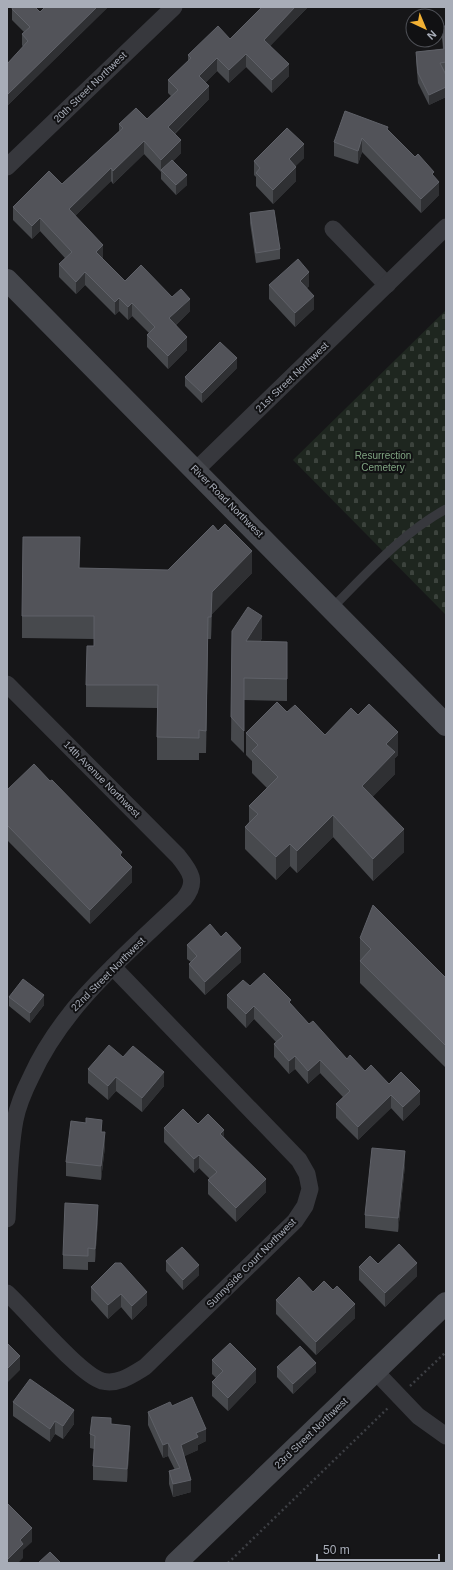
<svg xmlns="http://www.w3.org/2000/svg" width="453" height="1570" font-family="Arial,sans-serif">
  <style>
    .cemetery { fill: url(#cemetery-stones) }
    .lines { fill: none; stroke-linecap: round; stroke-linejoin: round }
    .path { stroke: #3d3f44; stroke-width: 2.5; stroke-dasharray: 2 3; stroke-linecap: butt }
    .lane { stroke: #37383d; stroke-width: 9 }
    .street { stroke: #37383d; stroke-width: 17 }
    .secondary { stroke: #45474d; stroke-width: 22 }
    .wall { fill: #47494d }
    .shaded-wall { fill: #2f3033 }
    .building { fill: #525359; stroke: #5f6168 }
    .labels { text-anchor: middle; dominant-baseline: central; stroke-width: 4; stroke-linejoin: round; paint-order: stroke }
    .street-label { font-size: 10px; fill: #a8adb8; stroke: #111113 }
    .park-label { font-size: 10px; fill: #7fa381; stroke: #111113 }
  </style>
  <defs>
    <pattern id="cemetery-stones" width="16" height="16" patternUnits="userSpaceOnUse"><rect width="16" height="16" fill="#1e261f"/><path d="M2 7V4a2 2 0 0 1 4 0v3zM10 15v-3a2 2 0 0 1 4 0v3z" fill="#3c433d"/></pattern>
  </defs>
  <rect width="100%" height="100%" fill="#161618"/>
  <path class="cemetery" d="M446,310v305l-153,-155z"/>
  <g class="lines">
    <g class="path">
      <path d="M410,1386l36,-34"/>
      <path d="M228,1563l160,-155"/>
    </g>
    <path class="lane" d="M332,608c35,-35 70,-75 114,-99"/>
    <g class="street">
      <path d="M7,167l167,-160"/>
      <path d="M333,229l54,56"/>
      <path d="M196,470l250,-243"/>
      <path d="M7,684l171,172c13,16 20,26 6,43 -57,55 -120,105 -153,178 -7,14 -13,28 -16,43 -6,32 -6,66 -8,99"/>
      <path d="M7,1293c21,19 72,81 95,88 16,4 30,-6 43,-14l150,-146 10,-15 5,-17 -3,-15 -8,-14 -186,-193"/>
      <path d="M375,1371l43,45 28,20"/>
    </g>
    <g class="secondary">
      <path d="M7,280l439,445"/>
      <path d="M176,1563l270,-260"/>
    </g>
  </g>
  <g class="wall">
    <path d="M108,7l-101,99v-42l16,-17 -1,-2v-11l2,-2 -12,-12v-11l28,3z"/>
    <path d="M262,7h46l-38,39 19,30 -17,17 -26,-26 -17,16 -12,-12 -12,12 4,16 -34,35 6,19 -8,8 14,24 -11,10 -15,-16v-7l-17,-18 -31,30 -2,-3 -36,35 28,42v1l22,22 47,16 18,14 -14,14 11,25 -19,19 -21,-22v-12l2,-2 -17,-17 -4,4 -9,-9 -4,4 -30,-30 -9,9 -17,-17v-13l6,-6 -25,-27 -8,8 -19,-19v-13l49,-23 57,-53v-7l28,-5 24,-23 -3,-3v-13l20,-19v-6l42,-16z"/>
    <path d="M442,26h4v46h-2l2,3v22l-17,8 -11,-22 -2,-22v-9l27,-3 -1,-13z"/>
    <path d="M388,130l46,47 5,18 -18,18 -59,-61 -4,12 -24,-8v-14z"/>
    <path d="M304,158l-9,8 1,15 -23,23 -17,-18v-9l-2,-2v-14z"/>
    <path d="M250,213l30,36v10l-24,4 -6,-40z"/>
    <path d="M269,285l40,1 -2,2 7,21 -19,18 -26,-28z"/>
    <path d="M237,368l-35,35 -17,-17v-9z"/>
    <path d="M80,568l172,5 -40,41 -1,25h-3l-2,114h-7v7h-42v-52l-71,-1v-22l8,-39v-7l-72,-1v-22z"/>
    <path d="M232,631l30,7 -2,4 27,22v37l-43,-1v53l-13,-13z"/>
    <path d="M287,712l38,23 73,20 -3,3v16l-23,23 32,55 -31,29 -40,-44 -36,36 -7,-7 -14,14 -31,-31v-22l4,-5v-16l18,-18 -15,-15v-12l-6,-6v-22z"/>
    <path d="M7,790l115,67 10,25 -42,42 -83,-84z"/>
    <path d="M221,937l20,25 -36,33 -16,-17v-14l2,-2 -4,-3v-14z"/>
    <path d="M360,938l86,40v90l-86,-85z"/>
    <path d="M250,986l41,18 18,20 38,35 18,12 24,13 31,20 -17,17 -12,-13 -33,32 -22,-22v-14l7,-7 -23,-24 -12,11 -13,-15 -6,5 -15,-17v-13l2,-2 -22,-23 -8,9 -19,-20v-13z"/>
    <path d="M9,997l35,8 -14,18 -21,-17z"/>
    <path d="M123,1057l41,29 -22,26 -26,-21 -8,9 -20,-17v-14z"/>
    <path d="M198,1124l26,13 42,55 -30,30 -28,-28v-14l2,-1 -11,-11 -5,5 -30,-31v-14z"/>
    <path d="M102,1132l3,14 -4,34 -35,-4v-14z"/>
    <path d="M405,1165l-7,67 -33,-4v-13z"/>
    <path d="M98,1218l-3,44h-7v8l-25,-1v-14z"/>
    <path d="M166,1261l33,14 -16,15 -17,-19z"/>
    <path d="M121,1263l26,42 -15,15 -11,-13 -13,12 -17,-19v-13z"/>
    <path d="M359,1267l58,9 -32,31 -26,-27z"/>
    <path d="M276,1300l79,18 -39,37 -40,-41z"/>
    <path d="M212,1360l44,22 -28,29 -16,-15v-14l4,-4 -4,-4z"/>
    <path d="M277,1367l39,5 -23,22 -16,-17z"/>
    <path d="M13,1402l61,22 -11,15 -8,-5 -5,8 -37,-26z"/>
    <path d="M172,1406l34,35 -8,4v5l-14,6 7,36 -18,5 -4,-13v-13l6,-1 -7,-14 -5,2 -15,-33v-13z"/>
    <path d="M111,1424l19,15 -3,43 -34,-2v-14l1,-17 -4,-1v-14z"/>
  </g>
  <g class="shaded-wall">
    <path d="M97,7h11l-101,99v-11z"/>
    <path d="M295,7h13l-44,45v-12z"/>
    <path d="M246,54v13l-17,16v-13z"/>
    <path d="M217,58v13l-18,18v-13z"/>
    <path d="M289,64v12l-17,17v-13z"/>
    <path d="M209,86v13l-41,41v-13z"/>
    <path d="M446,87v10l-17,8v-10z"/>
    <path d="M362,138v14l-4,12v-13z"/>
    <path d="M181,140v13l-18,18 -2,-1v2v-12z"/>
    <path d="M144,141v13l-31,30v-13z"/>
    <path d="M304,144v14l-15,15v-14z"/>
    <path d="M296,167v14l-23,23v-14z"/>
    <path d="M111,168v13l-42,41v-13z"/>
    <path d="M187,175v10l-11,10v-10z"/>
    <path d="M439,182v13l-18,18v-14z"/>
    <path d="M40,218v13l-8,8v-13z"/>
    <path d="M103,245v13l-7,7v-13z"/>
    <path d="M85,272v13l-9,9v-12z"/>
    <path d="M309,272v14l-9,9v-14z"/>
    <path d="M314,296v13l-19,18v-14z"/>
    <path d="M119,298v13l-4,4v-13z"/>
    <path d="M190,299v12l-21,20v-13z"/>
    <path d="M132,303v13l-4,4v-13z"/>
    <path d="M187,337v13l-19,19v-13z"/>
    <path d="M237,358v10l-35,35v-10z"/>
    <path d="M252,551v22l-40,41 -1,25 1,-47z"/>
    <path d="M262,616v22l-16,26v-23z"/>
    <path d="M208,617v22l-2,114v-22z"/>
    <path d="M398,732v23l-3,3v16l-33,34v-22l24,-42z"/>
    <path d="M333,815v22l-36,36v-22z"/>
    <path d="M404,829v23l-31,29v-22z"/>
    <path d="M290,844v22l-14,14v-23z"/>
    <path d="M132,867v15l-42,42v-14z"/>
    <path d="M241,948v14l-36,33v-13z"/>
    <path d="M44,995v10l-14,18v-10z"/>
    <path d="M254,1006v13l-8,9v-14z"/>
    <path d="M295,1056v13l-6,5v-13z"/>
    <path d="M320,1060v13l-12,11v-13z"/>
    <path d="M164,1072v14l-22,26v-14z"/>
    <path d="M116,1077v14l-8,9v-14z"/>
    <path d="M420,1091v13l-17,17v-14z"/>
    <path d="M391,1095v13l-33,32v-13z"/>
    <path d="M102,1120v14l-1,-2z"/>
    <path d="M224,1130v14l-4,-10z"/>
    <path d="M105,1132v14l-4,34v-14z"/>
    <path d="M405,1151v14l-7,67v-14z"/>
    <path d="M199,1155v13l-5,5v-14z"/>
    <path d="M266,1179v13l-30,30v-14z"/>
    <path d="M98,1205v13l-3,44v-13z"/>
    <path d="M417,1263v13l-32,31v-14z"/>
    <path d="M199,1265v10l-16,15v-10z"/>
    <path d="M147,1292v13l-15,15v-14z"/>
    <path d="M121,1294v13l-13,12v-14z"/>
    <path d="M355,1304v14l-39,37v-13z"/>
    <path d="M20,1356v14l-13,13v-14z"/>
    <path d="M316,1363v9l-23,22v-10z"/>
    <path d="M256,1369v13l-28,29v-13z"/>
    <path d="M74,1410v14l-11,15v-13z"/>
    <path d="M55,1421v13l-5,8v-13z"/>
    <path d="M130,1426v13l-3,43v-13z"/>
    <path d="M206,1429v12l-8,4v5l-17,8v-13l15,-12z"/>
    <path d="M168,1443v13l-5,2v-13z"/>
    <path d="M191,1480v12l-18,5v-13z"/>
    <path d="M32,1528v14l-9,8v8l-5,5h-11v-3l13,-20z"/>
  </g>
  <g class="building">
    <path d="M13,7h22l5,5 5,-5h52l-90,88v-31l21,-23 -6,-7 8,-7 -18,-18z"/>
    <path d="M262,7h33l-31,33 25,24 -17,16 -26,-26 -17,16 -12,-12 -18,18 10,10 -41,41 13,13 -20,20 -17,-19 -31,30 -2,-3 -42,41 34,36 -7,7 29,29 16,-16 31,32 9,-8 9,10 -21,19 18,19 -19,19 -21,-21 8,-8 -23,-24 -4,4 -9,-9 -4,4 -30,-30 -9,10 -17,-18 13,-12 -32,-34 -8,8 -19,-19 36,-36 13,13 61,-56 -4,-4 17,-16 11,11 31,-29 -10,-10 23,-22 -3,-3 30,-29 12,13z"/>
    <path d="M442,26h4v36l-6,1 6,12v12l-17,8 -11,-22 -2,-21 28,-3z"/>
    <path d="M345,111l43,16 -1,2 28,28 3,-3 16,18 -2,2 7,8 -18,17 -59,-61 -4,13 -24,-9z"/>
    <path d="M287,128l17,16 -15,15 7,8 -23,23 -17,-17 4,-5 -6,-7z"/>
    <path d="M172,160l15,15 -11,10 -15,-15z"/>
    <path d="M274,210l6,39 -24,4 -6,-40z"/>
    <path d="M298,259l11,13 -9,9 14,15 -19,17 -26,-28z"/>
    <path d="M220,342l17,16 -35,35 -17,-16z"/>
    <path d="M225,524l27,27 -40,41 -1,25h-3l-2,114 -7,-1v8l-42,-1 1,-52h-72l1,-39h7v-30h-72l1,-79h57l-1,31 89,2 45,-45 5,6z"/>
    <path d="M248,607l14,9 -16,25 41,1v37l-43,-1v53l-13,-14 1,-86z"/>
    <path d="M277,702l10,10 8,-7 30,30 26,-27 7,7 11,-11 29,28 -12,12 9,8 -33,34 42,43 -31,30 -40,-44 -36,36 -7,-7 -14,13 -31,-30 13,-13 -9,-8 29,-29 -26,-26 6,-6 -12,-12z"/>
    <path d="M34,764l16,17 2,-1 70,72 -2,3 12,12 -42,43 -83,-85v-35z"/>
    <path d="M373,905l73,73v68l-86,-85 11,-12 -11,-11z"/>
    <path d="M210,924l11,13 5,-5 15,16 -36,34 -16,-18 8,-8 -10,-11z"/>
    <path d="M264,973l27,27 -2,2 20,22 4,-3 34,38 3,-4 15,16 6,-6 18,19 12,-12 19,19 -17,16 -12,-12 -33,32 -22,-23 14,-13 -30,-31 -12,11 -13,-15 -6,5 -15,-17 9,-8 -29,-30 -8,8 -19,-19 16,-15 7,6z"/>
    <path d="M23,979l21,16 -14,18 -21,-16z"/>
    <path d="M109,1045l14,12 10,-11 31,26 -22,26 -26,-21 -8,9 -20,-17z"/>
    <path d="M183,1109l15,15 10,-10 16,16 -4,4 46,45 -30,29 -28,-28 9,-8 -18,-17 -5,4 -30,-31z"/>
    <path d="M86,1118l16,2 -1,12h4l-4,34 -35,-4 5,-41 15,2z"/>
    <path d="M372,1148l33,3 -7,67 -33,-3z"/>
    <path d="M65,1203l33,2 -3,44 -7,-1v8l-25,-1z"/>
    <path d="M399,1244l18,19 -32,30 -26,-26 11,-11 8,8z"/>
    <path d="M182,1247l17,18 -16,15 -17,-19z"/>
    <path d="M115,1263h6l26,29 -15,14 -11,-12 -13,11 -17,-18z"/>
    <path d="M299,1277l14,15 11,-11 9,9 4,-4 18,18 -39,38 -40,-42z"/>
    <path d="M7,1343l13,13 -13,13z"/>
    <path d="M230,1343l26,26 -28,29 -16,-16 11,-11 -11,-11z"/>
    <path d="M300,1346l16,17 -23,21 -16,-17z"/>
    <path d="M30,1379l44,31 -11,16 -8,-5 -5,8 -37,-27z"/>
    <path d="M192,1397l14,32 -10,4 2,4 -17,8 10,35 -18,4 -4,-13 11,-3 -12,-25 -5,2 -15,-33 22,-10 2,4z"/>
    <path d="M92,1417l19,1v6l19,2 -3,43 -34,-3 2,-30 -5,-2z"/>
    <path d="M7,1503l25,25 -12,12 3,4 -16,16z"/>
    <path d="M50,1552l11,11h-23z"/>
  </g>
  <g class="labels">
    <g class="street-label">
      <text transform="translate(90 87) rotate(-44)">20th Street Northwest</text>
      <text transform="translate(292 377) rotate(-44)">21st Street Northwest</text>
      <text transform="translate(227 501) rotate(45)">River Road Northwest</text>
      <text transform="translate(102 779) rotate(45)">14th Avenue Northwest</text>
      <text transform="translate(108 974) rotate(-45)">22nd Street Northwest</text>
      <text transform="translate(251 1263) rotate(-45)">Sunnyside Court Northwest</text>
      <text transform="translate(311 1433) rotate(-44)">23rd Street Northwest</text>
    </g>
    <g class="park-label">
      <text x="383" y="455">Resurrection<tspan x="383" dy="12">Cemetery</tspan></text>
    </g>
  </g>
  <rect width="453" height="1570" fill="none" stroke="#a8adb8" stroke-width="16"/>
  <g transform="translate(425 28) rotate(136)"><circle r="19" fill="#111113" stroke="#4d4f55"/>
  <path d="M0-3L7 15L0 10L-7 15Z" fill="#f2b134"/>
  <text y="-6" font-size="11" font-weight="bold" text-anchor="middle" fill="#a8adb8">N</text>
  </g>
  <path d="M317 1554v6h122v-6" fill="none" stroke="#a8adb8" stroke-width="2"/>
  <text x="323" y="1554" font-size="12" fill="#a8adb8" stroke="#111113" stroke-width="3" paint-order="stroke">50 m</text>
</svg>
